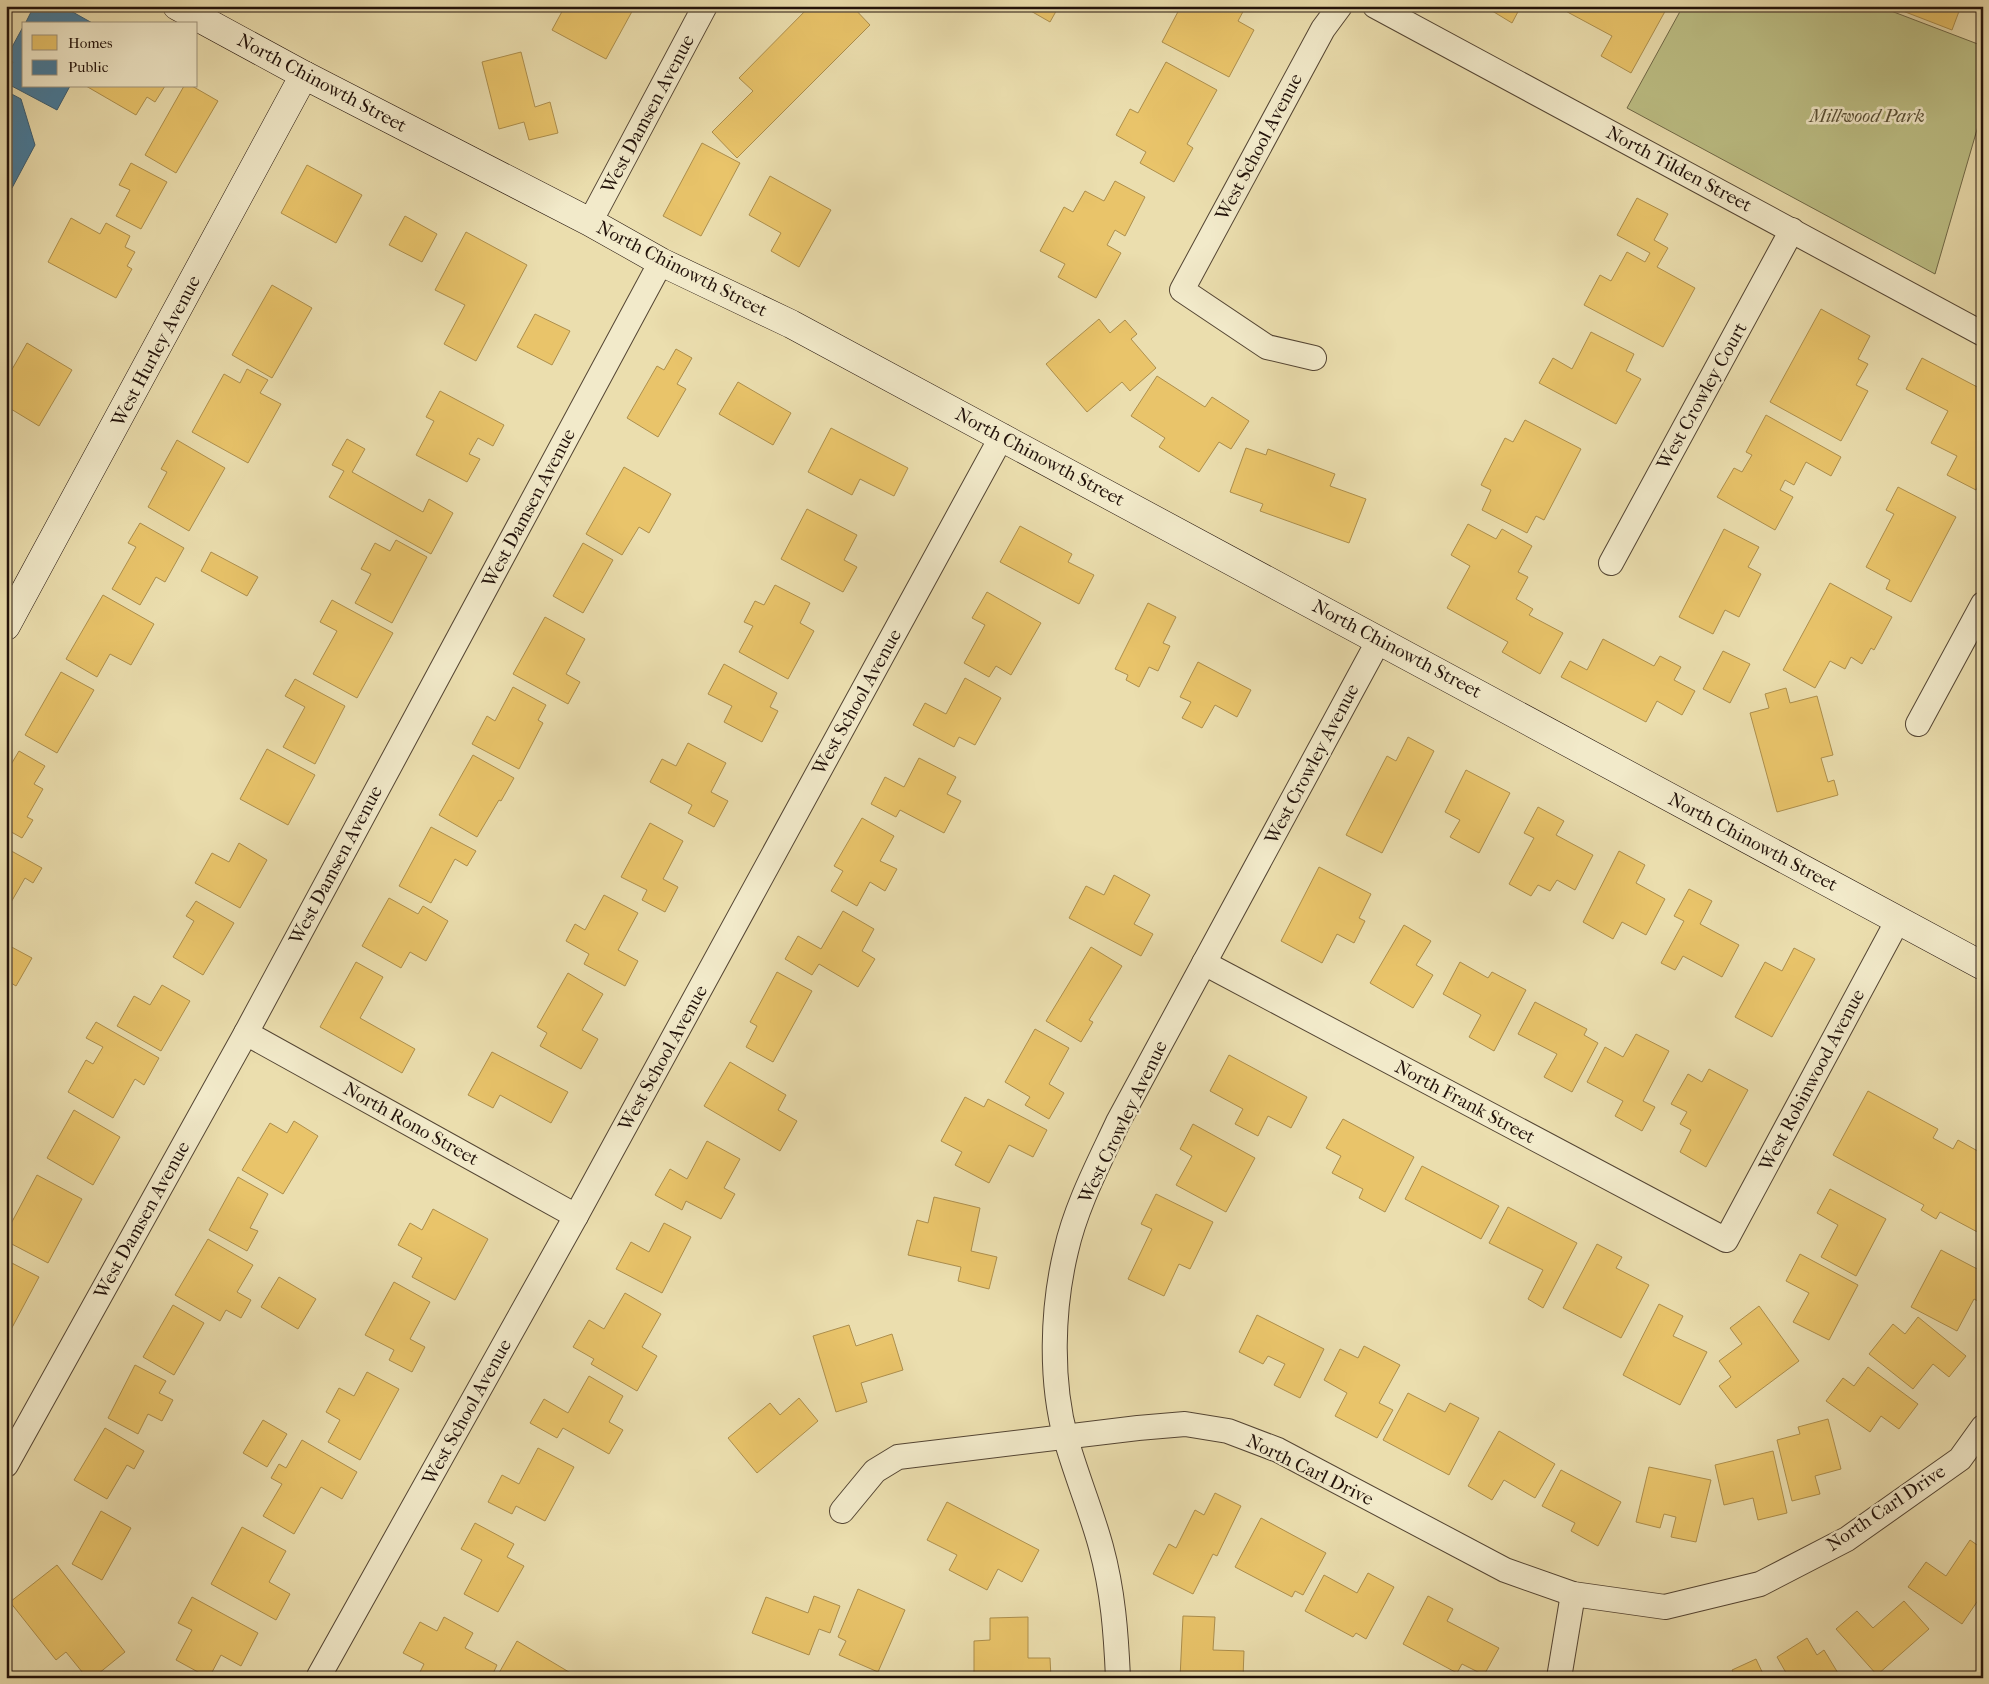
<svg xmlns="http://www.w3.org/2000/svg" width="1989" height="1684" font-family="'IM FELL French Canon',serif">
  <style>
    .green { fill: #bdc086; stroke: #706948 }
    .homes { fill: #e9c46a; stroke: #ad8f4d }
    .public { fill: #457b9d; stroke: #3a5c71 }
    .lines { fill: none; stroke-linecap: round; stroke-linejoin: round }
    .street-casing { stroke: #544533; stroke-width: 26 }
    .secondary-casing { stroke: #22120a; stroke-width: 29 }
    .street { stroke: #f2eaca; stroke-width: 24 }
    .secondary { stroke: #f2eaca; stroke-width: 28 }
    .labels { text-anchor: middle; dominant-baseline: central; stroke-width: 5; stroke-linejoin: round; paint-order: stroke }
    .street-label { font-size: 19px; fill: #22120a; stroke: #f2eaca }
    .park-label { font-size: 19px; font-style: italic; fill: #584f35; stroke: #f2eaca }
  </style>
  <rect width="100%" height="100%" fill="#ebdeae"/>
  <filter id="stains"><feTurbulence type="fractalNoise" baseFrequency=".004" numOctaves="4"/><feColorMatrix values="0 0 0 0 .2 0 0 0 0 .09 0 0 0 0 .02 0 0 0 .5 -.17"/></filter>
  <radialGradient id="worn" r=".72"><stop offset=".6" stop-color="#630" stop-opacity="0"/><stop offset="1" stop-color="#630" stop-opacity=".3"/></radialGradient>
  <path class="green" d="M1683,6h195l105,40v63l-48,165 -308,-166z"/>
  <g class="homes">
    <path d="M565,6h70l-29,53 -54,-29z"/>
    <path d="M810,6h42l18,19 -133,133 -25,-26 41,-41 -14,-13z"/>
    <path d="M1022,6h37l-9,16z"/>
    <path d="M1181,6h65l-8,15 16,9 -25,47 -67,-35z"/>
    <path d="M1484,6h37l-9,17z"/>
    <path d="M1561,6h107l-37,67 -30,-17 11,-20 -52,-28z"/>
    <path d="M1896,6h65l-9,24 -57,-22z"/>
    <path d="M521,52l14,55 15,-5 8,31 -29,7 -5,-18 -25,7 -17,-67z"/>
    <path d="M1166,62l51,28 -30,54 6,4 -19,34 -34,-19 6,-11 -30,-17 14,-26 8,4z"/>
    <path d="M86,86h79l-10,16 -8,-5 -11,18z"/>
    <path d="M184,86h8l26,15 -42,72 -31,-18z"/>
    <path d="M702,143l38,20 -39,73 -38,-20z"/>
    <path d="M131,163l36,19 -26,47 -25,-13 14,-26 -11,-5z"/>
    <path d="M307,165l55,30 -26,48 -55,-30z"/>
    <path d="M770,176l61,34 -32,57 -28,-16 10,-18 -32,-18z"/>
    <path d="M1115,181l30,16 -20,39 -10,-6 -8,15 14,8 -25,45 -38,-21 7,-13 -25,-13 24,-44 9,5 12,-21 19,10z"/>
    <path d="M1637,198l31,16 -14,26 14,8 -11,19 38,21 -32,59 -79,-42 16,-30 11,6 16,-29 18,10 5,-9 -33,-18z"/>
    <path d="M405,216l32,18 -15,28 -33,-17z"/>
    <path d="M71,218l29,16 6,-11 24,13 -5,11 10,5 -8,14 5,3 -16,29 -68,-36z"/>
    <path d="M466,232l61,33 -51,96 -32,-17 21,-39 -30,-15z"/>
    <path d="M272,285l40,23 -40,70 -40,-23z"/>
    <path d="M1821,309l49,27 -12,23 10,5 -12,21 12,6 -27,50 -71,-39z"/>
    <path d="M535,314l35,17 -18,34 -35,-18z"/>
    <path d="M1099,319l11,14 15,-13 12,14 -6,5 25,29 -26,23 -8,-9 -35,30 -41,-48z"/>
    <path d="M1591,332l43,22 -8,17 15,8 -25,45 -77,-41 14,-25 19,11z"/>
    <path d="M27,343l45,27 -33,56 -33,-20v-26z"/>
    <path d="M676,349l16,9 -15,26 9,5 -28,48 -31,-19 30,-52 7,4z"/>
    <path d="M1922,358l61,32v87l-7,13 -29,-15 10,-19 -26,-13 17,-32 -42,-22z"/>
    <path d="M247,369l21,11 -8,13 21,11 -33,59 -56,-31 32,-58 16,9z"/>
    <path d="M1157,376l48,31 7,-10 37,24 -18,28 -12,-7 -20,30 -40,-25 6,-9 -34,-22z"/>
    <path d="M738,382l53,31 -18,32 -54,-31z"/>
    <path d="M440,391l64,34 -11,21 -15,-8 -9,16 11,5 -13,23 -51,-27 18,-34 -8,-4z"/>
    <path d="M1766,415l75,42 -10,19 -25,-14 -12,23 -9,-5 -5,10 13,7 -18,33 -58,-33 17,-29 8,4 10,-17 -6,-3z"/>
    <path d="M1525,420l56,29 -37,71 -8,-4 -9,17 -45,-23 9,-20 -10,-5 24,-47 8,4z"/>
    <path d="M831,428l77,40 -14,28 -34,-17 -8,16 -44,-23z"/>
    <path d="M347,439l18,10 -13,23 71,40 6,-13 24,14 -22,41 -102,-57 15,-26 -12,-6z"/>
    <path d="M177,440l48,28 -36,63 -41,-24 19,-35 -6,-3z"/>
    <path d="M1246,448l20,7 2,-6 67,25 -5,12 36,13 -17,44 -89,-32 3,-7 -33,-12z"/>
    <path d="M624,467l47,27 -22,39 -10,-6 -17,28 -36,-21z"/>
    <path d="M1898,487l58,30 -45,85 -25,-13 4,-9 -24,-13 28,-53 -8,-4z"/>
    <path d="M807,509l50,26 -13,25 13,7 -14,25 -62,-33z"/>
    <path d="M140,523l44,25 -19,34 -9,-5 -16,28 -28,-16 24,-42 -8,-4z"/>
    <path d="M1468,524l28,15 6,-10 30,17 -14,26 10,5 -12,22 17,10 -4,6 34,18 -23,41 -38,-22 6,-10 -61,-34 23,-42 -19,-11z"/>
    <path d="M1020,526l52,28 -4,8 26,13 -15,29 -79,-42z"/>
    <path d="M1724,529l35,18 -11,20 13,7 -22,43 -14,-7 -12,24 -34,-17z"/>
    <path d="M396,540l31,17 -35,66 -37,-20 16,-29 -10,-5 14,-26 15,8z"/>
    <path d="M583,543l30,17 -30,53 -30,-17z"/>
    <path d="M211,552l47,25 -11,19 -46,-25z"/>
    <path d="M1830,583l62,34 -18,33 -3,-2 -9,16 -11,-7 -6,12 -15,-8 -15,27 -32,-18z"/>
    <path d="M775,585l35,18 -10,20 14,8 -26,48 -49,-27 14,-26 -9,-4 11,-21 9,4z"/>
    <path d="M987,592l54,31 -30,52 -15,-9 -7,11 -25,-14 21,-38 -13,-7z"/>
    <path d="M103,595l51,29 -23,41 -21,-11 -13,23 -31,-18z"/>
    <path d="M332,600l61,33 -36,65 -44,-24 24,-43 -17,-9z"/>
    <path d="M1148,603l28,14 -13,26 7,3 -12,25 -9,-4 -10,20 -13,-7 2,-5 -13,-6z"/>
    <path d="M545,617l40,22 -19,35 14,8 -12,22 -55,-30z"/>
    <path d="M1603,639l51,27 6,-10 21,11 -7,13 21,11 -13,24 -25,-14 -11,21 -85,-45 9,-16 17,9z"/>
    <path d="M1723,651l27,13 -20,39 -27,-14z"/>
    <path d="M1198,662l53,28 -14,27 -22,-12 -13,23 -20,-10 9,-16 -11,-5z"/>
    <path d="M724,664l53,29 -7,14 8,4 -16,31 -38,-20 8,-16 -24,-12z"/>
    <path d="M61,672l33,18 -37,63 -32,-18z"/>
    <path d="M965,678l36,20 -26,47 -16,-8 -5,10 -41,-22 12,-22 21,11z"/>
    <path d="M295,679l50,27 -30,58 -32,-17 22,-40 -20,-11z"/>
    <path d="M513,687l33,18 -8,15 5,3 -24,46 -47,-25 15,-28 8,5z"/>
    <path d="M1786,688l4,15 27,-7 16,59 -12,3 7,24 6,-2 4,15 -61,17 -27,-99 19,-5 -4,-14z"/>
    <path d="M1408,737l26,14 -52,102 -36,-18 41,-79 9,5z"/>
    <path d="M688,743l38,20 -15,29 17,9 -14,26 -26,-14 4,-8 -42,-23 12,-23 14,7z"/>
    <path d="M267,749l48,26 -27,50 -48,-26z"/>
    <path d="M19,751l26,15 -11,18 9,5 -16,28 6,3 -11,18 -16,-9v-56z"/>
    <path d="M473,755l41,23 -13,23 -2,-1 -22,37 -38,-22z"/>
    <path d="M919,758l37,19 -9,17 14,7 -17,32 -44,-23 -4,7 -25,-13 14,-27 19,10z"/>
    <path d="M1466,770l44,23 -31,60 -29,-16 10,-17 -15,-8z"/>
    <path d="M1538,807l26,14 -8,14 37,20 -18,35 -18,-10 -7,11 -12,-6 -7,11 -22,-12 25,-46 -10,-5z"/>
    <path d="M862,818l32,18 -14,25 17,8 -12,22 -15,-9 -13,24 -26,-15 12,-20 -9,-5z"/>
    <path d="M650,823l33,18 -20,38 15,8 -13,25 -23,-12 5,-10 -26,-13z"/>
    <path d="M431,827l45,24 -9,15 -12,-7 -24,44 -32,-17z"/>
    <path d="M239,843l28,17 -27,48 -45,-25 17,-30 17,9z"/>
    <path d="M6,848l36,20 -9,15 -8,-5 -19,33z"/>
    <path d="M1619,851l26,14 -9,18 29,16 -19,36 -24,-13 -9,17 -30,-17z"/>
    <path d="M1319,867l52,27 -12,24 6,3 -11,22 -17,-9 -15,29 -41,-22z"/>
    <path d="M1114,875l36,20 -16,29 19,10 -12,22 -72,-38 17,-32 18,9z"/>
    <path d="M1689,889l23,12 -12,23 39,21 -17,32 -39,-21 -8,14 -14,-7 23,-42 -10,-5z"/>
    <path d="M604,895l34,18 -20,37 20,11 -13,25 -41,-22 5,-10 -23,-13 9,-17 10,6z"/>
    <path d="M389,898l29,16 5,-8 25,15 -22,40 -16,-9 -9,16 -39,-22z"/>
    <path d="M196,901l38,22 -31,52 -30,-18 21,-36 -8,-5z"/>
    <path d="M843,911l31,18 -12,22 13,8 -17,28 -39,-23 -7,11 -27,-16 13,-23 23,13z"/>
    <path d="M1404,925l27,16 -15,24 17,10 -20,33 -43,-25z"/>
    <path d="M6,944l26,14 -16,28 -10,-6z"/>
    <path d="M1091,947l31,19 -33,54 4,2 -12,20 -35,-21z"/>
    <path d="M1794,948l21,11 -43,78 -37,-20 30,-55 17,9z"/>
    <path d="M356,962l27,15 -23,41 55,31 -13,24 -82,-46z"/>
    <path d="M1460,962l28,16 4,-6 34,18 -32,61 -25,-14 12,-22 -38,-21z"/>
    <path d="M777,972l35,19 -39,71 -27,-15 11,-21 -7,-4z"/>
    <path d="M568,973l35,21 -21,36 16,9 -17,30 -41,-23 7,-13 -10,-6z"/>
    <path d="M162,985l28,16 -29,50 -44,-25 17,-30 16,9z"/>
    <path d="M1535,1002l52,27 -3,6 14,8 -26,49 -28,-15 13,-23 -39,-20z"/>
    <path d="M96,1022l63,36 -15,27 -9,-6 -22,39 -45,-26 18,-32 7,4 10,-17 -17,-9z"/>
    <path d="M1035,1029l34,19 -20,36 15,9 -15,26 -24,-14 5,-8 -25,-15z"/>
    <path d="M1636,1034l33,17 -26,50 12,6 -13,24 -27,-15 8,-15 -36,-19 18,-35 18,10z"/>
    <path d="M492,1052l76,40 -17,31 -51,-28 -7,13 -25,-13z"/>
    <path d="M1229,1055l78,42 -16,31 -23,-12 -10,20 -23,-12 8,-15 -33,-18z"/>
    <path d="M730,1062l56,33 -8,15 19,11 -17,30 -76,-45z"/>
    <path d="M1709,1069l39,21 -42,77 -26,-15 11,-22 -11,-6 7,-12 -16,-8 17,-30 14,8z"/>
    <path d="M1868,1091l70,38 -5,9 20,11 5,-9 25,14v81l-43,-23 -4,7 -15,-9 3,-5 -91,-50z"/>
    <path d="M965,1097l19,10 4,-8 59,31 -14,27 -24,-12 -20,38 -34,-18 7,-13 -21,-11z"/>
    <path d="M74,1110l46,27 -27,48 -46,-27z"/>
    <path d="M1343,1119l71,38 -29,55 -26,-14 4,-9 -31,-16 9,-17 -15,-8z"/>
    <path d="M294,1121l24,15 -35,58 -41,-24 28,-47 17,10z"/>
    <path d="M1193,1124l62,34 -29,54 -50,-27 16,-29 -12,-7z"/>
    <path d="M707,1141l33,18 -16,29 11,6 -14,25 -35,-18 -4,9 -27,-15 15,-26 17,10z"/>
    <path d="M1422,1166l77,40 -18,33 -76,-40z"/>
    <path d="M37,1175l45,24 -34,64 -42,-22v-8z"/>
    <path d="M238,1177l30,17 -18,34 8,3 -11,20 -38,-21z"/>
    <path d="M1830,1189l56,30 -30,57 -35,-19 17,-32 -21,-12z"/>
    <path d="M1156,1194l57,28 -23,47 -11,-5 -15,32 -36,-17 24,-50 -11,-5z"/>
    <path d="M934,1197l46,11 -9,43 26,6 -8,32 -31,-8 3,-14 -53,-12 9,-35 11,3z"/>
    <path d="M1508,1207l69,36 -34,65 -15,-9 15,-29 -54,-27z"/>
    <path d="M433,1209l55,30 -33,61 -43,-23 10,-19 -24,-13 12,-22 12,7z"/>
    <path d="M664,1223l27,14 -29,56 -46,-24 15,-27 18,10z"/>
    <path d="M208,1239l45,26 -16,27 14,8 -10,18 -15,-8 -6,11 -45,-26z"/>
    <path d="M1597,1244l25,13 -6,11 33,17 -28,53 -58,-30z"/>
    <path d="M1941,1250l42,22v32l-9,-5 -17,32 -46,-24z"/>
    <path d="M1800,1254l58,31 -29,55 -36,-18 16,-29 -23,-12z"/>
    <path d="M6,1260l33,17 -32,60 -1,-1z"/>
    <path d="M279,1277l37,22 -18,30 -37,-22z"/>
    <path d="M394,1282l36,20 -20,37 15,8 -13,25 -23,-12 5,-10 -29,-15z"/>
    <path d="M625,1293l36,21 -19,33 15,9 -20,35 -46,-27 3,-5 -21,-12 16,-27 15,9z"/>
    <path d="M1659,1304l24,12 -10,20 34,16 -27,53 -57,-30z"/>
    <path d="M173,1305l31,18 -30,52 -31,-18z"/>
    <path d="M1759,1306l40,55 -63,47 -17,-22 12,-9 -12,-16 23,-17 -12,-16z"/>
    <path d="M1257,1315l67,34 -24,49 -26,-13 11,-21 -17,-8 -5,8 -24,-12z"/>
    <path d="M1918,1317l48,39 -17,21 -16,-13 -20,25 -44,-35 24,-30 12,10z"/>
    <path d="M849,1325l7,21 36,-12 11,36 -42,13 6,19 -31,10 -23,-76z"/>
    <path d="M1364,1346l36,19 -21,38 14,7 -16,28 -42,-22 12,-23 -23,-13 16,-31 18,9z"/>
    <path d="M135,1365l31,16 -7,12 14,7 -11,21 -14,-7 -10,20 -30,-16z"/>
    <path d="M1868,1367l50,37 -19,25 -18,-13 -11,16 -44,-31 17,-23 11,8z"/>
    <path d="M367,1372l32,17 -39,71 -32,-18 12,-22 -14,-8 13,-24 15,8z"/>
    <path d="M589,1376l34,20 -14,26 14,8 -14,24 -46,-26 -6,10 -27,-15 14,-24 24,14z"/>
    <path d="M1408,1393l37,19 5,-9 29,15 -30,57 -66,-35z"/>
    <path d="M799,1398l19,23 -61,52 -29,-35 42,-35 10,12z"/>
    <path d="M1828,1419l13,50 -26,7 5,18 -28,7 -15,-61 23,-6 -2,-7z"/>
    <path d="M263,1420l24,14 -20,33 -24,-14z"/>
    <path d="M105,1428l39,23 -10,18 -7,-4 -20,34 -33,-19z"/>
    <path d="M1499,1431l56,33 -20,34 -31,-18 -12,20 -24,-14z"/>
    <path d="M302,1440l55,32 -15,27 -21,-12 -27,47 -31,-18 19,-32 -11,-6 8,-14 7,4z"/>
    <path d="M538,1448l36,19 -29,54 -29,-15 -4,8 -24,-12 14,-27 17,9z"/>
    <path d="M1773,1451l14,62 -29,7 -5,-22 -29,7 -9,-40z"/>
    <path d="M1649,1467l62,13 -15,62 -25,-5 5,-20 -12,-3 -4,14 -24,-6z"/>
    <path d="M1561,1470l60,32 -23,44 -27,-15 4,-8 -33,-17z"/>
    <path d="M1215,1493l26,13 -24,50 -4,-2 -20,40 -40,-20 16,-30 7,4 19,-38 9,5z"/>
    <path d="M947,1502l92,48 -17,32 -24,-13 -11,21 -38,-20 8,-15 -30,-15z"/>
    <path d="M101,1511l30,17 -29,52 -30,-16z"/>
    <path d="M1261,1518l65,35 -23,42 -8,-4 -3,6 -57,-30z"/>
    <path d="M475,1523l39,21 -7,13 17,9 -26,46 -34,-18 18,-34 -21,-11z"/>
    <path d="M242,1527l44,24 -17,31 21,12 -14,26 -65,-36z"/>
    <path d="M1970,1540l13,9v44l-21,31 -54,-37 18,-25 20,14z"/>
    <path d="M57,1565l68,87 -32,26h-6l-21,-26 -10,8 -46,-58z"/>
    <path d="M1368,1573l26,14 -28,52 -10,-6 -3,4 -48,-26 19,-36 33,18z"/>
    <path d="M858,1589l47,21 -27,62 -39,-17 7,-14 -8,-4z"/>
    <path d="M814,1596l26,10 -10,27 -11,-4 -10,26 -57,-22 14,-36 42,16z"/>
    <path d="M1428,1596l25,13 -6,12 52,27 -15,27 -22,-11 -5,9 -54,-29z"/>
    <path d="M192,1597l66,36 -17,33 -20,-11 -12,23 -33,-18 16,-30 -14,-7z"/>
    <path d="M1904,1601l25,28 -52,46 -41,-46 21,-18 16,17z"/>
    <path d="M1183,1616l32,1 -2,33 31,1 -1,27h-63z"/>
    <path d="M444,1617l29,16 -8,15 32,17 -6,13h-59l-12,-6 4,-8 -21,-11 17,-31 17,9z"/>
    <path d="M1028,1617v41h22l1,20h-77v-37l16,-1v-22z"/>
    <path d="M1807,1638l10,17 7,-5 17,28h-52l-12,-21z"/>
    <path d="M517,1641l62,37h-74l-6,-5z"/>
    <path d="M1756,1659l9,19h-30l-3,-8z"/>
  </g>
  <g class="public">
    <path d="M34,6h28l32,18h-69z"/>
    <path d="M24,25v61h46l-13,24 -51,-27v-9l7,-12 -7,-4z"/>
    <path d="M6,91l15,8 14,46 -23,43 -6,2z"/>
  </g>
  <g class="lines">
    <g class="street-casing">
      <g id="street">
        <path d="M1375,6l608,328"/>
        <path d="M590,222l115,-216"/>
        <path d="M1314,358l-47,-11 -85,-57 141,-261 17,-23"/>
        <path d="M1611,563l181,-333"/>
        <path d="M1918,724l65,-120"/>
        <path d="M1204,963l522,277 172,-320"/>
        <path d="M246,1033l330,183"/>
        <path d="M6,1465l240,-432 415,-771"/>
        <path d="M842,1511l33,-40 23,-14 240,-29 47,-4 43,7 50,19 227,120 68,24 92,13 95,-23 87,-45 113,-80 23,-32"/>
        <path d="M321,1678l-2,-2 257,-460 426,-780"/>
        <path d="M1118,1678c-2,-45 -5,-87 -17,-131 -10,-37 -25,-72 -35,-108 -16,-58 -14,-130 0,-188 10,-45 33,-88 52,-129l261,-482"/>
        <path d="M1559,1678l14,-84"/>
      </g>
    </g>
    <g class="secondary-casing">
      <g id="secondary">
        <path d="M177,6l127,69 286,147 71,40 130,62 1192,642"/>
        <path d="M6,626l298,-551"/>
      </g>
    </g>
    <use href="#street" class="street"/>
    <use href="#secondary" class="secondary"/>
  </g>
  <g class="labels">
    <g class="street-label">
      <text transform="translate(322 83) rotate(28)">North Chinowth Street</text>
      <text transform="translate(648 114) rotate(-62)">West Damsen Avenue</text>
      <text transform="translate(1259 147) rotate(-62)">West School Avenue</text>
      <text transform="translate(1679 169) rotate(28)">North Tilden Street</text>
      <text transform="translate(682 269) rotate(27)">North Chinowth Street</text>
      <text transform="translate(156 351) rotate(-62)">West Hurley Avenue</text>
      <text transform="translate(1702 396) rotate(-61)">West Crowley Court</text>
      <text transform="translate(1040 457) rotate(28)">North Chinowth Street</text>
      <text transform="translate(529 508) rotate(-62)">West Damsen Avenue</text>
      <text transform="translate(1397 649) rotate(28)">North Chinowth Street</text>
      <text transform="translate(857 702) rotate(-61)">West School Avenue</text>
      <text transform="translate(1312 764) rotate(-62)">West Crowley Avenue</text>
      <text transform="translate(1753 842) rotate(28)">North Chinowth Street</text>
      <text transform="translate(336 865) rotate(-62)">West Damsen Avenue</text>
      <text transform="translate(663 1058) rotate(-61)">West School Avenue</text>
      <text transform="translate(1812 1080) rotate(-62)">West Robinwood Avenue</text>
      <text transform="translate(1465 1102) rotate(28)">North Frank Street</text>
      <text transform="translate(1123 1122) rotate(-64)">West Crowley Avenue</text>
      <text transform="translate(411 1124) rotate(29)">North Rono Street</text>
      <text transform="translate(142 1220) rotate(-61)">West Damsen Avenue</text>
      <text transform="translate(467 1412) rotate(-61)">West School Avenue</text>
      <text transform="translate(1310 1470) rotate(26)">North Carl Drive</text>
      <text transform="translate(1886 1508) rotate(-34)">North Carl Drive</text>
    </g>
    <g class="park-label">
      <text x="1867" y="116">Millwood Park</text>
    </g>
  </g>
  <rect width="1989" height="1684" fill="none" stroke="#ebdeae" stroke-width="25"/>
  <rect x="8" y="8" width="1974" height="1669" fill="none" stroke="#22120a" stroke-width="2.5"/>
  <rect x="12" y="12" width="1964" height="1659" fill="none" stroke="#22120a"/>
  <rect x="22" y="22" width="175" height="65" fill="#f2eaca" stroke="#9f947d"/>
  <rect x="32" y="35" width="25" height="15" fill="#e9c46a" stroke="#9f947d"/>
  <text x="68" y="48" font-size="15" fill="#22120a">Homes</text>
  <rect x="32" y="60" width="25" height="15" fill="#457b9d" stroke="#9f947d"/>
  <text x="68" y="72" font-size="15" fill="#22120a">Public</text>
  <rect width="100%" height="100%" filter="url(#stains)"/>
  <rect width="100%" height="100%" fill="url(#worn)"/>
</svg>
